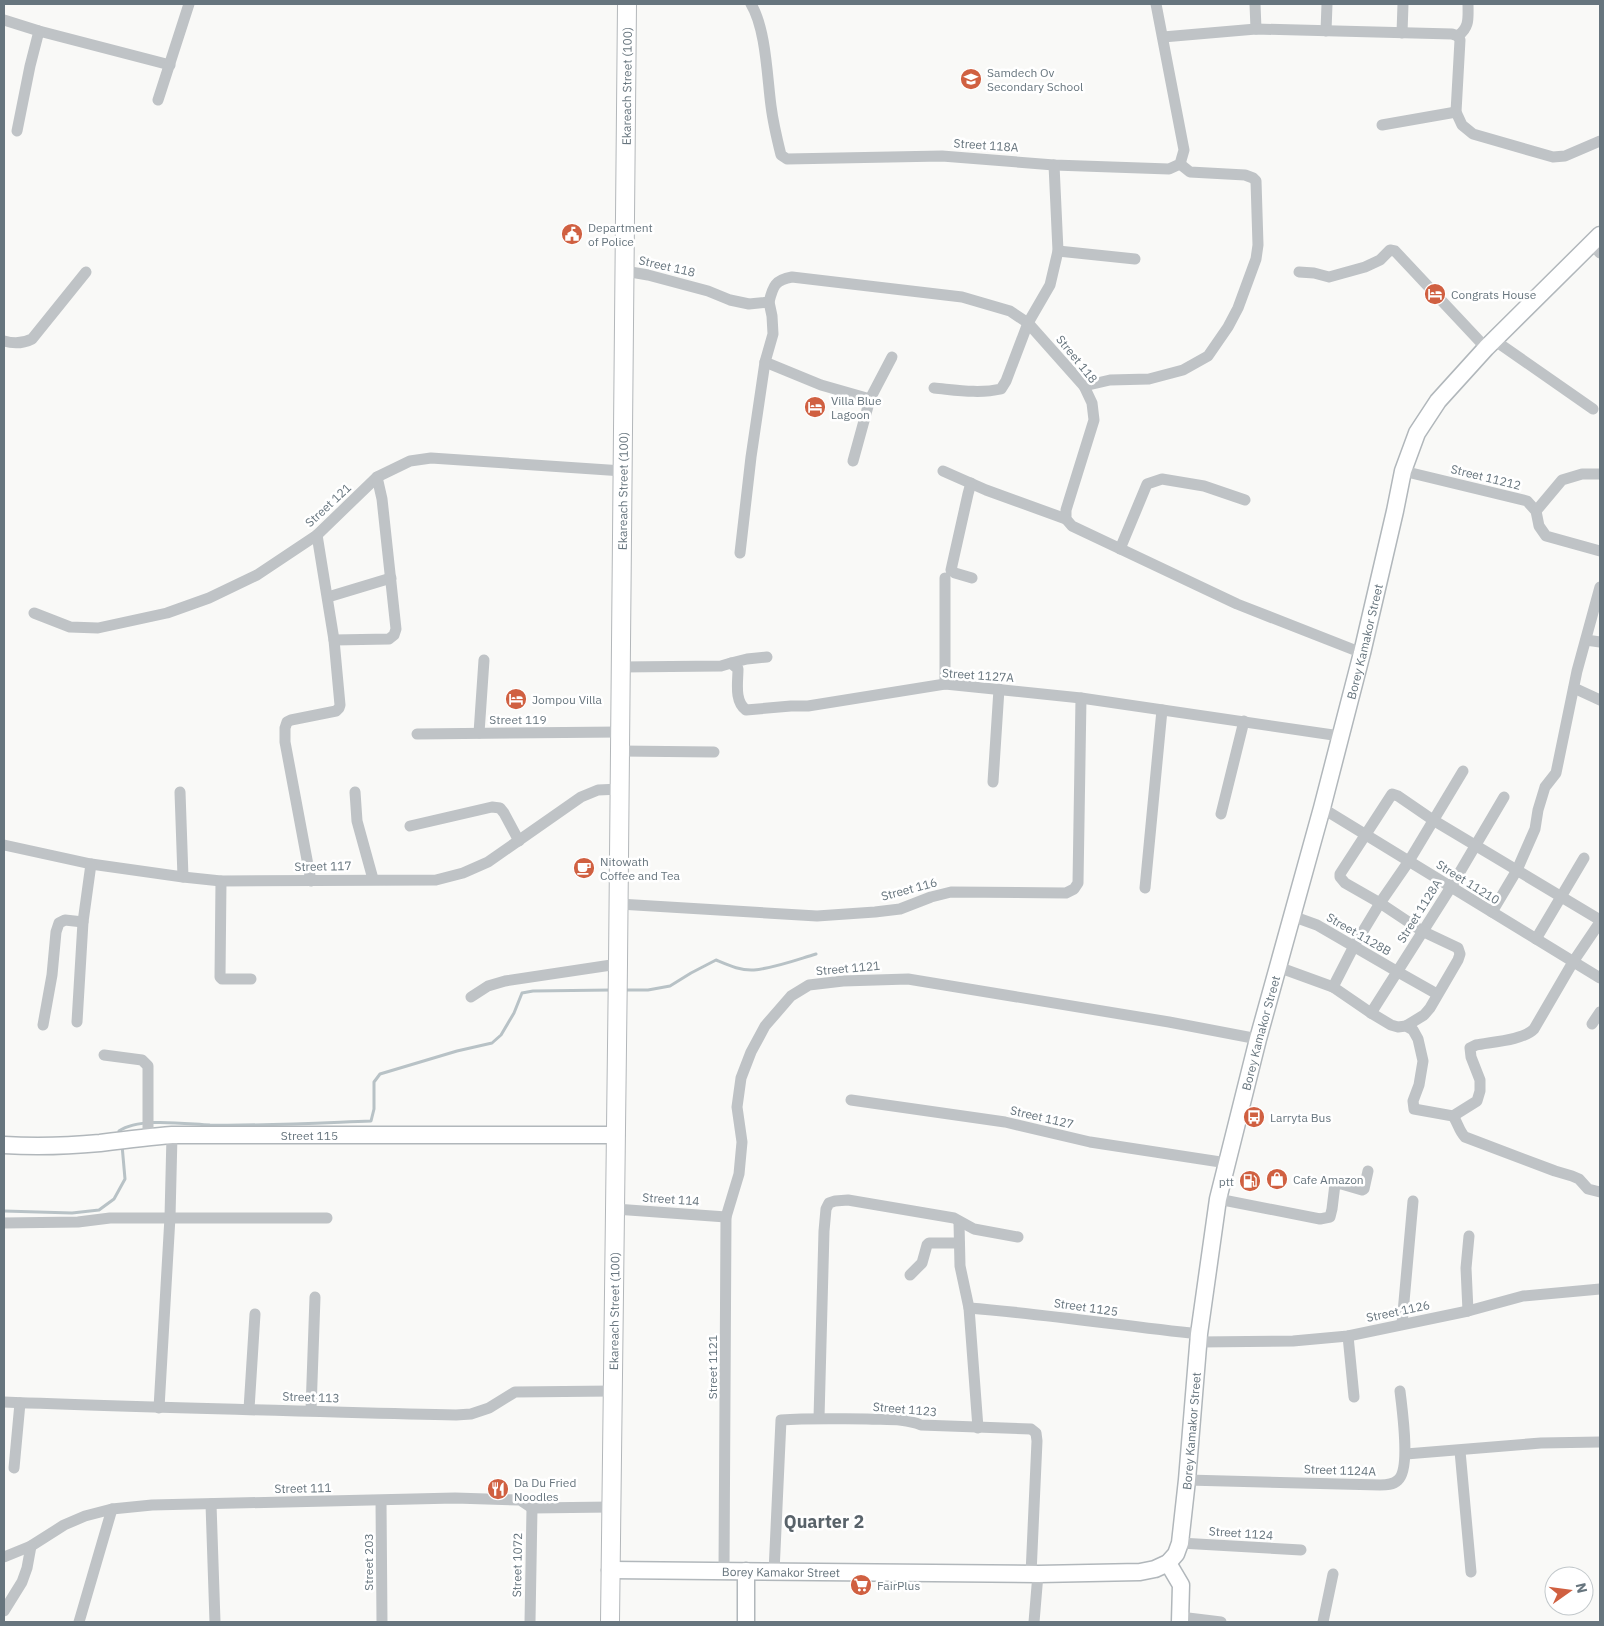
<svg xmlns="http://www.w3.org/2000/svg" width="1604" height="1626" font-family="'IBM Plex Sans',sans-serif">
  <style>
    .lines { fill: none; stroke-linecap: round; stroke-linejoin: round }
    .stream { stroke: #b8c2c6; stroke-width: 3 }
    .secondary-casing { stroke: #b1b7bb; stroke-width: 19 }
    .primary-casing { stroke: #b3b7ba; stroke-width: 20 }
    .street { stroke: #bfc3c6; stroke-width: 11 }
    .secondary { stroke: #fff; stroke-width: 16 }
    .primary { stroke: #fff; stroke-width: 18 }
    .labels { text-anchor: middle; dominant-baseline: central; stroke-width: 5; stroke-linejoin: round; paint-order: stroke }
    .poi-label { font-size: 12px; fill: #67757e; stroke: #fff; text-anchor: start }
    .street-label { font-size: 12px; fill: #67757e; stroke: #fff }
    .district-label { font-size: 18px; font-weight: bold; fill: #59636a; stroke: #fff }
  </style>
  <rect width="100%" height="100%" fill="#f9f9f7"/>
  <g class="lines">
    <g class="stream">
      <path d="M623,990h25l22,-4 21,-13 25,-13c12,5 25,11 38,10 21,-2 42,-10 62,-16"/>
      <path d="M121,1136l-2,-5c20,-14 67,-7 91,-6 54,1 108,-2 161,-4l3,-12v-27l6,-8 77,-23 35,-8 9,-8 13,-22 8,-20 11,-2 78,-1"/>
      <path d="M4,1211l68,2 27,-3 15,-11 11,-20 -3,-34"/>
    </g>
    <g class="secondary-casing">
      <g id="secondary">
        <path id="s1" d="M4,1145c32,2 64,1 96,-2 24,-3 48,-6 72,-8h444"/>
        <path d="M1168,1563l13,22 -1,37"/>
        <path id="s2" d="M610,1570l428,4 102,-2 15,-3 13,-6 8,-9 4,-11 7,-63 12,-146 19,-135 40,-160 64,-231 40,-155 33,-142 8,-40 14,-38 21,-32 48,-53 114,-113"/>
        <path d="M746,1622v-51"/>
      </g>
    </g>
    <g class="primary-casing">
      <g id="primary">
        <path id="s3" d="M610,1622l8,-658 9,-960"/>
      </g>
    </g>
    <g class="street">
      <path d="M751,4c15,25 16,72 20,102 2,16 6,33 10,49l6,4 155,-3 112,9 115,4 11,-5 4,-14 -28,-146"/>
      <path d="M1255,4l1,25"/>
      <path d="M4,20l35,11 131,34"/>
      <path d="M1326,31l1,-27"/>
      <path d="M1402,33l1,-29"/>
      <path d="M1458,36l2,4 -4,72 6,13 11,9 80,23 12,-1 35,-15"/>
      <path d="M1458,36c12,-9 10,-18 10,-32"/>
      <path d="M1163,37l93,-8 196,5 6,2"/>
      <path d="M158,100l31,-96"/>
      <path d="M1382,125l74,-13"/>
      <path d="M17,131l13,-65 9,-35"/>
      <path d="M1591,243l9,10"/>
      <path d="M1058,251l77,8"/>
      <path d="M625,271l23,4 60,16 22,9 19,4 20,-2c4,-16 6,-22 23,-25l170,20 48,14 18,12 56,63 8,17 2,17 -28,90v9l6,7 165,78 125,49"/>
      <path d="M1299,272l15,1 15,4 36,-10 15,-7 10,-10 5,1 91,97"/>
      <path d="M1494,340l99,69"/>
      <path d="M4,341c10,3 18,3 28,-2l54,-67"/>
      <path d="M765,362l56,23 49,14"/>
      <path d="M1084,386l26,-6 39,-1 34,-9 25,-14 20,-29 10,-19 18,-49 2,-14 -2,-64 -3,-3 -8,-3 -55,-3 -10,-8"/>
      <path d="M934,388c22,2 45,6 67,1l5,-8 22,-58 22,-38 8,-34 -4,-86"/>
      <path d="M853,461l17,-62 22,-42"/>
      <path d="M943,471l43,19 80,29"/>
      <path d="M1403,471l124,30 9,10 3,15 7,10 54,15"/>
      <path d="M971,483l-3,11 -17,76 4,3 17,5"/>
      <path d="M1536,511l26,-31 20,-6h18"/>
      <path d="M1120,549l27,-65 15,-5 42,7 41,14"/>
      <path d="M740,553l11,-96 14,-95 8,-28 -1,-18 -3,-14"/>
      <path d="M945,578v106"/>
      <path d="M328,597l63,-19"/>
      <path d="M34,613l36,14 28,1 69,-15 42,-15 48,-23 60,-40 60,-58 33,-16 21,-3 192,13"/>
      <path d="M334,640l55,-1 5,-4 2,-6 -14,-130 -5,-22"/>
      <path d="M1586,640l14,2"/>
      <path d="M731,663l16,-4 20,-2"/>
      <path d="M621,667l100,-1 10,-3 7,6c0,13 -4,32 8,41l45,-4h17l137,-22 136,14 259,38"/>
      <path d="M1574,688l26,12"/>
      <path d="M479,733l5,-73"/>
      <path d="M417,734l203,-2"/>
      <path d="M620,751l94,1"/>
      <path d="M993,782l6,-93"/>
      <path d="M180,792l3,85"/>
      <path d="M355,792l2,29 16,58"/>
      <path d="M1322,808l278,170"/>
      <path d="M1221,814l23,-93"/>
      <path d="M410,826l82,-19 8,1 4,5 15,28"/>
      <path d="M4,845l87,19 92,13 38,4 215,-1 27,-7 25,-11 93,-65 17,-7 22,-1"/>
      <path d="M221,881l-1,96 2,2h29"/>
      <path d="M311,881l-26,-139v-14l2,-6 4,-2 45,-9 3,-3 1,-3 -6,-65 -17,-105"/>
      <path d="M1145,888l17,-178"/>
      <path d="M619,904l198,12 58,-4 25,-3 31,-12 20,-5 115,1 8,-4 4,-6 3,-185"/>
      <path d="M1492,912l25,-42 18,-41 3,-19 7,-23 11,-14 21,-102 23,-84"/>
      <path d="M1292,916l25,9 81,47 39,22"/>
      <path d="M1536,939l48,-81"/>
      <path d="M1278,967l55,20 38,26 20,12 7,2 8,-1 7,4 5,9 5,22 -4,24 -6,16 1,8 39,7c5,7 6,15 12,21l90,34 17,5 7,3 9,10 12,3"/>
      <path d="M1333,987l21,-41 26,-43 29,-42 54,-90"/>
      <path d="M471,997l17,-11 17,-5 113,-17"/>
      <path d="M1371,1013l80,-126 53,-90"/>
      <path d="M77,1022l6,-100 8,-58"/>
      <path d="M1592,1024l8,-12"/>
      <path d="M43,1025l9,-50 4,-43 3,-9 6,-3 18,2"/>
      <path d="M1406,1026l18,-11 6,-7 28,-48 2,-6 -2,-6 -36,-17 -42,-28 -35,-20 -5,-6v-3l52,-80 6,2 35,24 167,100"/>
      <path d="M104,1055l38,5 6,6v71"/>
      <path d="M851,1100l154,22 85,20 137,21"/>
      <path d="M1453,1116l24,-15 3,-10v-11l-9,-23 -1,-9 6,-3c15,-3 48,-5 58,-16l39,-67 27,-40"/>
      <path d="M1218,1199l102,20 10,-2 2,-8 3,-25 3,-1 24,7 2,-1 4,-18"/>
      <path d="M615,1209l111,8"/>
      <path d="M959,1222l1,44 9,42 9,120"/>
      <path d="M4,1223l74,-1 32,-4h217"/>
      <path d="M910,1275l12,-12 5,-18 2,-2h30"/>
      <path d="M969,1308c77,6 153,18 230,26"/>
      <path d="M1468,1311l-2,-43 3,-32"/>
      <path d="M1402,1324l11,-123"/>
      <path d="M1348,1336l6,61"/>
      <path d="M1199,1342l94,-1 55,-5 120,-25 55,-15 77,-7"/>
      <path d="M4,1402c150,6 301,9 452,13l15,-1 18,-6 26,-16 98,-1"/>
      <path d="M159,1408l11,-191 2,-82"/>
      <path d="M249,1409l6,-95"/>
      <path d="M311,1410l4,-113"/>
      <path d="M819,1418l5,-187 2,-22 3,-6 6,-2 13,-1 106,18 20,11 44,8"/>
      <path d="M1460,1451l11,121"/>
      <path d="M1406,1454l135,-11 59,-1"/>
      <path d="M14,1468l6,-65"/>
      <path d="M1187,1480l193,5c6,0 13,0 18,-5 13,-11 4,-71 2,-89"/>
      <path d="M381,1501l1,121"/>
      <path d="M211,1504l4,118"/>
      <path d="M1180,1543l121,7"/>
      <path d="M4,1557l27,-11 33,-21 21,-9 27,-7 40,-4 303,-7 65,2 12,8 79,-1"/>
      <path d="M724,1571l2,-354 13,-43 3,-32 -5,-35 4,-29 10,-26 14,-26 26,-30 18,-11 34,-4 65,-2 261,43 89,17"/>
      <path d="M774,1572l7,-152c28,-2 57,-1 86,-1 18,1 37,-1 54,6l110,4 5,4 1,8 -6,133"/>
      <path d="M4,1611l18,-29 5,-14 4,-22"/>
      <path d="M1180,1617l41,5"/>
      <path d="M79,1622l33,-113"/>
      <path d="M530,1622l2,-114"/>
      <path d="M1034,1622l4,-48"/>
      <path d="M1323,1622l10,-48"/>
    </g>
    <use href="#secondary" class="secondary"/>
    <use href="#primary" class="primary"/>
  </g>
  <defs>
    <g id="school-disc" transform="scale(1.125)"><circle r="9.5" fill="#d06041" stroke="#fff"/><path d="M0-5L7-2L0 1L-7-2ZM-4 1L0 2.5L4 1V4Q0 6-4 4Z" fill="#fff"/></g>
    <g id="civic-disc" transform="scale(1.125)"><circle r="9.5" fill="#d06041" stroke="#fff"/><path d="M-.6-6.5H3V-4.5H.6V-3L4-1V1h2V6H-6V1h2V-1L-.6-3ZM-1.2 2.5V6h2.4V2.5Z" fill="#fff"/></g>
    <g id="hotel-disc" transform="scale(1.125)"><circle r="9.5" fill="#d06041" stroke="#fff"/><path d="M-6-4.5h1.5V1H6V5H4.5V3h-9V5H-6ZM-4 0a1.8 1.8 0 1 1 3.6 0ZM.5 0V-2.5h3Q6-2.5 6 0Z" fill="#fff"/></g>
    <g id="cafe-disc" transform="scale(1.125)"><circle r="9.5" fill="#d06041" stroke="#fff"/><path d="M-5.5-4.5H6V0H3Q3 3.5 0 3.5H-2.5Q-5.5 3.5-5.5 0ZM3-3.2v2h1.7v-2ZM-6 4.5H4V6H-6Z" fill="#fff"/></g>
    <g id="bus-disc" transform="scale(1.125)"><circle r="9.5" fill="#d06041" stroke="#fff"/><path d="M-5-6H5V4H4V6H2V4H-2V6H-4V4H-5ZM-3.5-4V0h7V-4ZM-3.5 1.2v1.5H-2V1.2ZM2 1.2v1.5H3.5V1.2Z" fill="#fff"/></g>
    <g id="shop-disc" transform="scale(1.125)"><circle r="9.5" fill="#d06041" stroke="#fff"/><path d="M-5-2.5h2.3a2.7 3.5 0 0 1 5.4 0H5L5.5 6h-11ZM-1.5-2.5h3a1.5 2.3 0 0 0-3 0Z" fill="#fff"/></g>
    <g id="fuel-disc" transform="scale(1.125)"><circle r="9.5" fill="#d06041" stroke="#fff"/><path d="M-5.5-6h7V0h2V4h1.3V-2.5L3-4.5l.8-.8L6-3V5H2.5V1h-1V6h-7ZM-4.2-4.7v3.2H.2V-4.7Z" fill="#fff"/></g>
    <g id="restaurant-disc" transform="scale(1.125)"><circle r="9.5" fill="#d06041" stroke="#fff"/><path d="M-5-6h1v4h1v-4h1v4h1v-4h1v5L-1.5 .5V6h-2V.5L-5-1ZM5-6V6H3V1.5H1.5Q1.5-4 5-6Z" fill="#fff"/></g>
    <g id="supermarket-disc" transform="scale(1.125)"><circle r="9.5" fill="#d06041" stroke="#fff"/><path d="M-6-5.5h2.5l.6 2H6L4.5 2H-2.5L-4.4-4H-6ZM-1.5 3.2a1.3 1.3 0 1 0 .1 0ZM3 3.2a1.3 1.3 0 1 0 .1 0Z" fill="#fff"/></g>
  </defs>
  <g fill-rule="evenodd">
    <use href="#school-disc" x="971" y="79"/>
    <use href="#civic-disc" x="572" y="234"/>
    <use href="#hotel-disc" x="1435" y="294"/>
    <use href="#hotel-disc" x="815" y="407"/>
    <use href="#hotel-disc" x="516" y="699"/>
    <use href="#cafe-disc" x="584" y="868"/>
    <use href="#bus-disc" x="1254" y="1117"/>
    <use href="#shop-disc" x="1277" y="1179"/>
    <use href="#fuel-disc" x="1250" y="1181"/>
    <use href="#restaurant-disc" x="498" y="1489"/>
    <use href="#supermarket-disc" x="861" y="1585"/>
  </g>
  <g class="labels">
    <g class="poi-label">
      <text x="987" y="72">Samdech Ov<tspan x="987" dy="14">Secondary School</tspan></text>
      <text x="588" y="227">Department<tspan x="588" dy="14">of Police</tspan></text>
      <text x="1451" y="294">Congrats House</text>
      <text x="831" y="400">Villa Blue<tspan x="831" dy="14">Lagoon</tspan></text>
      <text x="532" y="699">Jompou Villa</text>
      <text x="600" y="861">Nitowath<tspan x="600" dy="14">Coffee and Tea</tspan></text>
      <text x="1270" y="1117">Larryta Bus</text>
      <text x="1293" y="1179">Cafe Amazon</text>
      <text x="1234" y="1181" text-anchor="end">ptt</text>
      <text x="514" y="1482">Da Du Fried<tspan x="514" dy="14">Noodles</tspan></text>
      <text x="877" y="1585">FairPlus</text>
    </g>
    <g class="street-label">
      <text stroke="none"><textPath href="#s3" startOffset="1536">Ekareach Street (100)</textPath></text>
      <text transform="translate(986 145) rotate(4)">Street 118A</text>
      <text transform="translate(667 266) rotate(13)">Street 118</text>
      <text transform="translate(1077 359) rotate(51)">Street 118</text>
      <text transform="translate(1486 477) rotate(14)">Street 11212</text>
      <text stroke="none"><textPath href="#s3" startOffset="1131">Ekareach Street (100)</textPath></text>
      <text transform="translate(328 505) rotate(-43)">Street 121</text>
      <text stroke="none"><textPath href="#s2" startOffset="1506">Borey Kamakor Street</textPath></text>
      <text transform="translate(978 675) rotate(4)">Street 1127A</text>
      <text x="518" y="719">Street 119</text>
      <text transform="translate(323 866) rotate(-1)">Street 117</text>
      <text transform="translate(1468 882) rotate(32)">Street 11210</text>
      <text transform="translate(909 889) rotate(-15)">Street 116</text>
      <text transform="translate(1419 911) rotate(-58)">Street 1128A</text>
      <text transform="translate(1359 934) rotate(30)">Street 1128B</text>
      <text transform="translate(848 968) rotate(-5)">Street 1121</text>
      <text stroke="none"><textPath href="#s2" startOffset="1101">Borey Kamakor Street</textPath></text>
      <text transform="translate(1042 1117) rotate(13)">Street 1127</text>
      <text stroke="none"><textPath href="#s1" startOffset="306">Street 115</textPath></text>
      <text transform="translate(671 1199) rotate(4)">Street 114</text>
      <text transform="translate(1086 1307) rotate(8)">Street 1125</text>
      <text stroke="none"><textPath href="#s3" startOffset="311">Ekareach Street (100)</textPath></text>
      <text transform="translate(1398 1311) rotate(-12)">Street 1126</text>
      <text transform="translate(712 1367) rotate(-90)">Street 1121</text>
      <text transform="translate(311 1397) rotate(2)">Street 113</text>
      <text transform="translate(905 1409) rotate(5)">Street 1123</text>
      <text stroke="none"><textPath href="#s2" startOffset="696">Borey Kamakor Street</textPath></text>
      <text transform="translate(1340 1470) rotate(2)">Street 1124A</text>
      <text transform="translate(303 1488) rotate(-1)">Street 111</text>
      <text transform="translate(1241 1533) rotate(4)">Street 1124</text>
      <text transform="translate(368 1562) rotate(-90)">Street 203</text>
      <text transform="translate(517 1565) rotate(-89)">Street 1072</text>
      <text stroke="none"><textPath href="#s2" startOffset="171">Borey Kamakor Street</textPath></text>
    </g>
    <g class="district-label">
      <text x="824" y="1521">Quarter 2</text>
    </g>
  </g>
  <rect width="1604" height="1626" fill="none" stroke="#67757e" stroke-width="10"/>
  <g transform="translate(1569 1591) rotate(76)"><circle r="24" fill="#ffffff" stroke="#c2c8cb"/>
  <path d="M0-4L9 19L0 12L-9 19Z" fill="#d06041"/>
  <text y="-8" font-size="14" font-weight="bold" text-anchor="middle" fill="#67757e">N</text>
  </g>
</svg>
